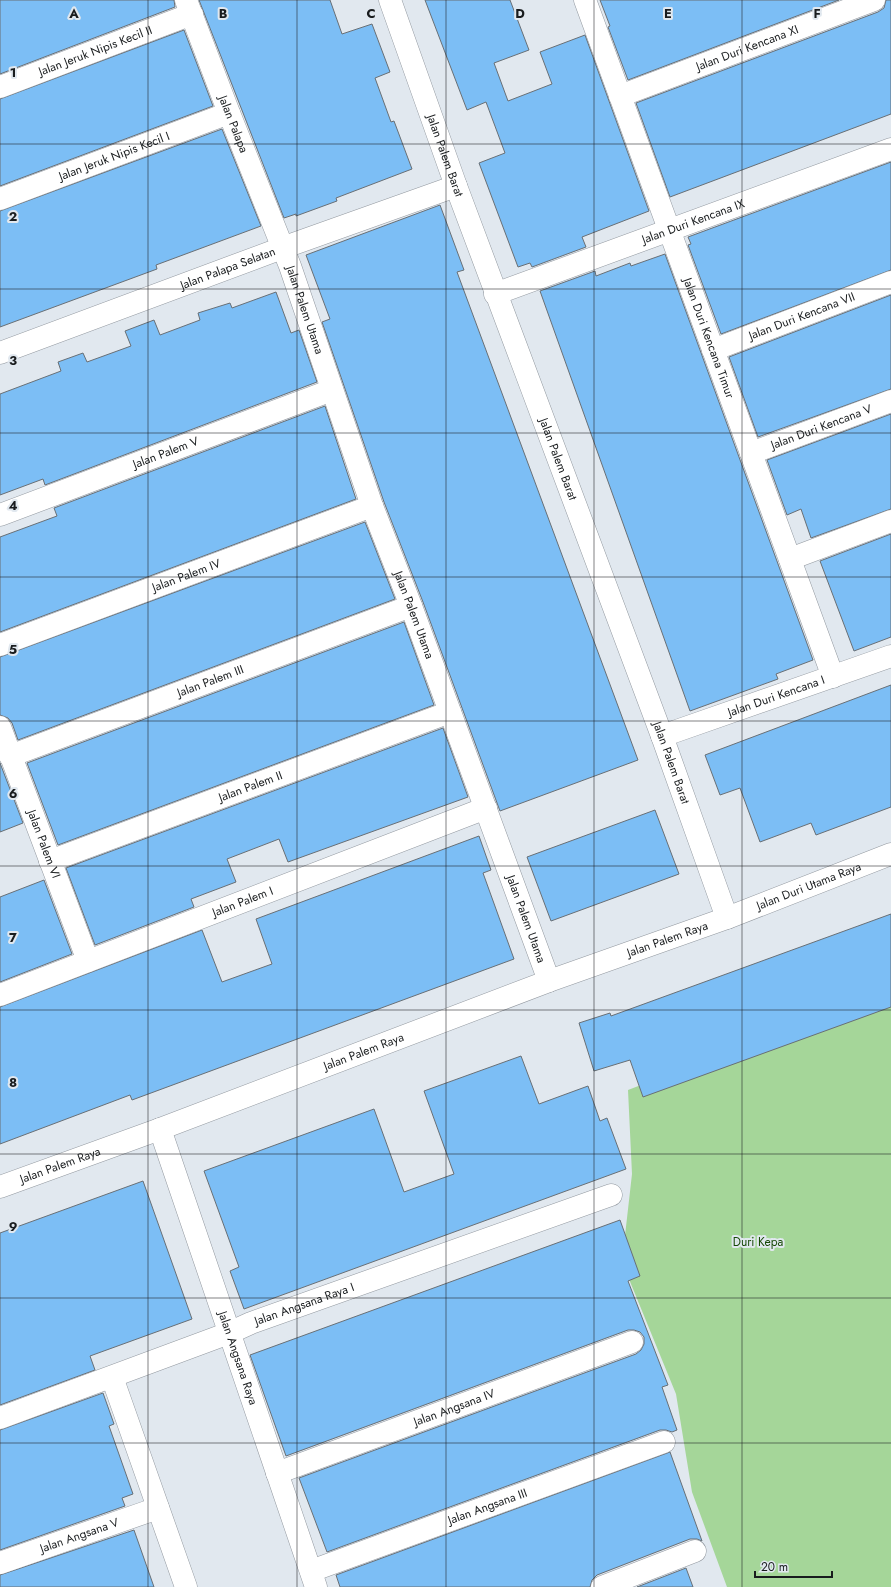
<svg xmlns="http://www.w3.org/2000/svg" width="891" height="1587" font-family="Jost,sans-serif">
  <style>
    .green { fill: #a5d699 }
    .building { fill: #7cbef5; stroke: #686f75 }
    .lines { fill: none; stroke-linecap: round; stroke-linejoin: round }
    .minor-casing { stroke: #9399a0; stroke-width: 23 }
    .minor { stroke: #fff; stroke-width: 22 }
    .grid { fill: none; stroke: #191c1e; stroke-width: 1; stroke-opacity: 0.55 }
    .labels { text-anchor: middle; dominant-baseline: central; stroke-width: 4; stroke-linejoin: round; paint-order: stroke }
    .street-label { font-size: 12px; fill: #191c1e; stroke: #e1e8ef }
    .park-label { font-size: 12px; fill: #164805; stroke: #e1e8ef }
    .grid-label { font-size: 13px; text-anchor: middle; font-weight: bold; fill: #191c1e; stroke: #e1e8ef; stroke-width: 4; stroke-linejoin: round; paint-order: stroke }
  </style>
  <rect width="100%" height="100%" fill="#e1e8ef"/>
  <path class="green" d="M891,989v598h-164l-35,-95 -16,-98 -54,-132 10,-88 -4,-84z"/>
  <g class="building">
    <path d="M0,0h174l1,7 -175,67z"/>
    <path d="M199,0h131l12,34 30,-10 18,48 -15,6 16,44 3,-1 18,48 -76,29 1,3 -41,15v-2l-12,4z"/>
    <path d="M425,0h85l19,50 -35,13 14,38 44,-17 -12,-32 45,-17 64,176 -67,26 4,10 -54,20 -2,-4 -12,4 -39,-104 26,-10 -19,-51 -19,8z"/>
    <path d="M600,0h239l-211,80 -20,-53 2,-1z"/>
    <path d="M886,0h5v114l-221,83 -34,-94 242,-91 6,-4z"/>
    <path d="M184,30l29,76 -213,80v-87z"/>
    <path d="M222,129l39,97 -105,39 1,4 -157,58v-116z"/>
    <path d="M891,162v108l-170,64 -33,-89 3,-1 -3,-7z"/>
    <path d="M440,205l24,65 -7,2 181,488 -138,51 -77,-209 -39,-100 -62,-180 8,-3 -24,-64z"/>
    <path d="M665,254l148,406 -37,14 2,5 -88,32 -150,-420 55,-20 1,5 34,-13 1,3z"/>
    <path d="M276,292l15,41 8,-3 18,52 -272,103 -2,-6 -43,16v-101l61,-23 -3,-9 25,-9 4,9 44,-16 -6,-15 29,-11 6,15 40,-15 -2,-7 32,-10 2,5z"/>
    <path d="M891,295v94l-133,48 -29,-80z"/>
    <path d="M325,406l31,93 -356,133v-95l57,-21 -3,-8z"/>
    <path d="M891,414v95l-80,29 -10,-29 -14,6 -20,-55z"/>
    <path d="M365,522l30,77 -377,141 -6,-17 -4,-5 -8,-3v-58z"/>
    <path d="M891,534v103l-37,14 -34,-90z"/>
    <path d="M404,622l30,83 -376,140 -31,-82z"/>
    <path d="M891,685v122l-75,28 -5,-12 -51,19 -20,-54 -20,7 -15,-40z"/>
    <path d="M443,728l25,69 -180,65 -9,-23 -52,20 9,23 -45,17 3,8 -99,38 -29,-77z"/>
    <path d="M0,763l23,60 -23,9z"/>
    <path d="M655,810l24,64 -128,47 -24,-64z"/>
    <path d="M479,836l12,34 -8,3 31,86 -382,141 -2,-5 -130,49v-137l202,-77 20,52 50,-18 -16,-45z"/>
    <path d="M44,880l28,74 -72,28v-85z"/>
    <path d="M891,914v93l-248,90 -13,-37 -36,11 -15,-48 31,-10 1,3z"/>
    <path d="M521,1056l18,48 49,-18 12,35 7,-3 19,51 -382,140 -14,-38 9,-4 -35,-96 170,-62 30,83 50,-18 -30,-83z"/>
    <path d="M143,1181l49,138 -102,37 5,14 -95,35v-172z"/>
    <path d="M620,1220l20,56 -12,5 40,104 -6,2 15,43 -5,2 -6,-2h-6l-333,122 -28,-74 337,-124 5,-4 3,-6v-7l-4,-5 -6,-2h-6l-342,126 -36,-101z"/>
    <path d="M103,1393l11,31 -5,2 24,68 -11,4 3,8 -125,44v-120z"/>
    <path d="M670,1452l32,89 -5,-2h-7l-93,36 -5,5 -2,7h-250l-4,-12z"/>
    <path d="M134,1530l20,57h-154v-12z"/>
    <path d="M686,1568l7,19h-56z"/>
  </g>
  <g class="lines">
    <g class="minor-casing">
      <g id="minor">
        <path id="s1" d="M186,0l43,113 61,153 82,240 39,100 138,375"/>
        <path id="s2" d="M390,0l66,186 206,550 65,182"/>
        <path id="s3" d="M585,0l248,677"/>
        <path id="s4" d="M0,87l192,-73"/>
        <path id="s5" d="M620,96l254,-96"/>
        <path id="s6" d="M0,199l229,-86"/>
        <path id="s7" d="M495,294l396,-145"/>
        <path id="s8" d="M713,350l178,-68"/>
        <path id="s9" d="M0,353l282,-105 174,-62"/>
        <path id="s10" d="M751,453l140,-52"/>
        <path id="s11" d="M0,515l332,-125"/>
        <path d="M790,559l101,-38"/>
        <path id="s12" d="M0,645l372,-139"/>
        <path id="s13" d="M0,727l88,234"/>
        <path id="s14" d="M662,736l229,-80"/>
        <path id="s15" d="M10,756l401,-150"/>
        <path id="s16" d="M50,861l400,-149"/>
        <path id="s17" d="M0,995l486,-187"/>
        <path id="s18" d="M160,1129l156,458"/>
        <path id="s19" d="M0,1187l160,-58 389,-148 178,-63 164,-64"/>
        <path d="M112,1377l74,210"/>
        <path id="s20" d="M0,1418l229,-85 22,-10 360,-128"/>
        <path id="s21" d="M277,1473l355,-131"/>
        <path id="s22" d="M0,1563l158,-55"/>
        <path id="s23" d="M311,1571l353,-129"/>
        <path d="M602,1587l93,-36"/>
      </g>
    </g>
    <use href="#minor" class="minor"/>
  </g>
  <path class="grid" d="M148,0v1587M297,0v1587M446,0v1587M594,0v1587M742,0v1587M0,144h891M0,289h891M0,433h891M0,577h891M0,721h891M0,866h891M0,1010h891M0,1154h891M0,1298h891M0,1443h891"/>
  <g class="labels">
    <g class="street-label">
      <text stroke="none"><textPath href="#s5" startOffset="136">Jalan Duri Kencana XI</textPath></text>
      <text stroke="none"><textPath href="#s4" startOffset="102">Jalan Jeruk Nipis Kecil II</textPath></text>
      <text stroke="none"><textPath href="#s1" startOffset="133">Jalan Palapa</textPath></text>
      <text stroke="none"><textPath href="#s6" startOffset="122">Jalan Jeruk Nipis Kecil I</textPath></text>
      <text stroke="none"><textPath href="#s2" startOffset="165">Jalan Palem Barat</textPath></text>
      <text stroke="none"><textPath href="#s7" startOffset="211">Jalan Duri Kencana IX</textPath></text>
      <text stroke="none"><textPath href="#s9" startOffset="243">Jalan Palapa Selatan</textPath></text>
      <text stroke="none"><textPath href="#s1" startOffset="332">Jalan Palem Utama</textPath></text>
      <text stroke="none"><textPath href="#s8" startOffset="95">Jalan Duri Kencana VII</textPath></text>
      <text stroke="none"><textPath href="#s3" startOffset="360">Jalan Duri Kencana Timur</textPath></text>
      <text stroke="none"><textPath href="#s10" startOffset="75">Jalan Duri Kencana V</textPath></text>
      <text stroke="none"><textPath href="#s11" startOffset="177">Jalan Palem V</textPath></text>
      <text stroke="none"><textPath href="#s2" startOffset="489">Jalan Palem Barat</textPath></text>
      <text stroke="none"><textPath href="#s12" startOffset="199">Jalan Palem IV</textPath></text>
      <text stroke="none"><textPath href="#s1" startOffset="656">Jalan Palem Utama</textPath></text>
      <text stroke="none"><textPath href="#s15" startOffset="214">Jalan Palem III</textPath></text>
      <text stroke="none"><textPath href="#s14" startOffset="121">Jalan Duri Kencana I</textPath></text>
      <text stroke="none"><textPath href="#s2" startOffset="813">Jalan Palem Barat</textPath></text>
      <text stroke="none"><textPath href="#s16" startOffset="214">Jalan Palem II</textPath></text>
      <text stroke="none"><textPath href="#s13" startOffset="125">Jalan Palem VI</textPath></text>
      <text stroke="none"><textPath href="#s19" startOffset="863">Jalan Duri Utama Raya</textPath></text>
      <text stroke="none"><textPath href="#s17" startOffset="260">Jalan Palem I</textPath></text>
      <text stroke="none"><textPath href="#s1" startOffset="980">Jalan Palem Utama</textPath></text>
      <text stroke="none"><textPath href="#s19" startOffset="712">Jalan Palem Raya</textPath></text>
      <text stroke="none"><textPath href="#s19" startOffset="388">Jalan Palem Raya</textPath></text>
      <text stroke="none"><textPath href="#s19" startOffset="64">Jalan Palem Raya</textPath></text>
      <text stroke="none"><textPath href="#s20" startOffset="325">Jalan Angsana Raya I</textPath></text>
      <text stroke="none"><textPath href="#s18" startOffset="242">Jalan Angsana Raya</textPath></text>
      <text stroke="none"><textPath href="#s21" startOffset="189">Jalan Angsana IV</textPath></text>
      <text stroke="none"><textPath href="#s23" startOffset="188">Jalan Angsana III</textPath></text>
      <text stroke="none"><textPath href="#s22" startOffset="84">Jalan Angsana V</textPath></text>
    </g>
    <g class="park-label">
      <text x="758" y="1242">Duri Kepa</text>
    </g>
  </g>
  <g class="grid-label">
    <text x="74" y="18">A</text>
    <text x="223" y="18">B</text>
    <text x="371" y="18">C</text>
    <text x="520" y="18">D</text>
    <text x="668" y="18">E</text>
    <text x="817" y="18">F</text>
    <text x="13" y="77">1</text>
    <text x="13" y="221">2</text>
    <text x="13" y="365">3</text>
    <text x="13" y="510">4</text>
    <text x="13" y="654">5</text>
    <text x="13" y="798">6</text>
    <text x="13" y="942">7</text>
    <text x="13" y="1087">8</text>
    <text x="13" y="1231">9</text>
  </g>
  <path d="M755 1571v6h77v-6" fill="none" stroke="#191c1e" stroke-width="2"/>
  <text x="761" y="1571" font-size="12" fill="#191c1e" stroke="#e1e8ef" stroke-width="3" paint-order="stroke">20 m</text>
</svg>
